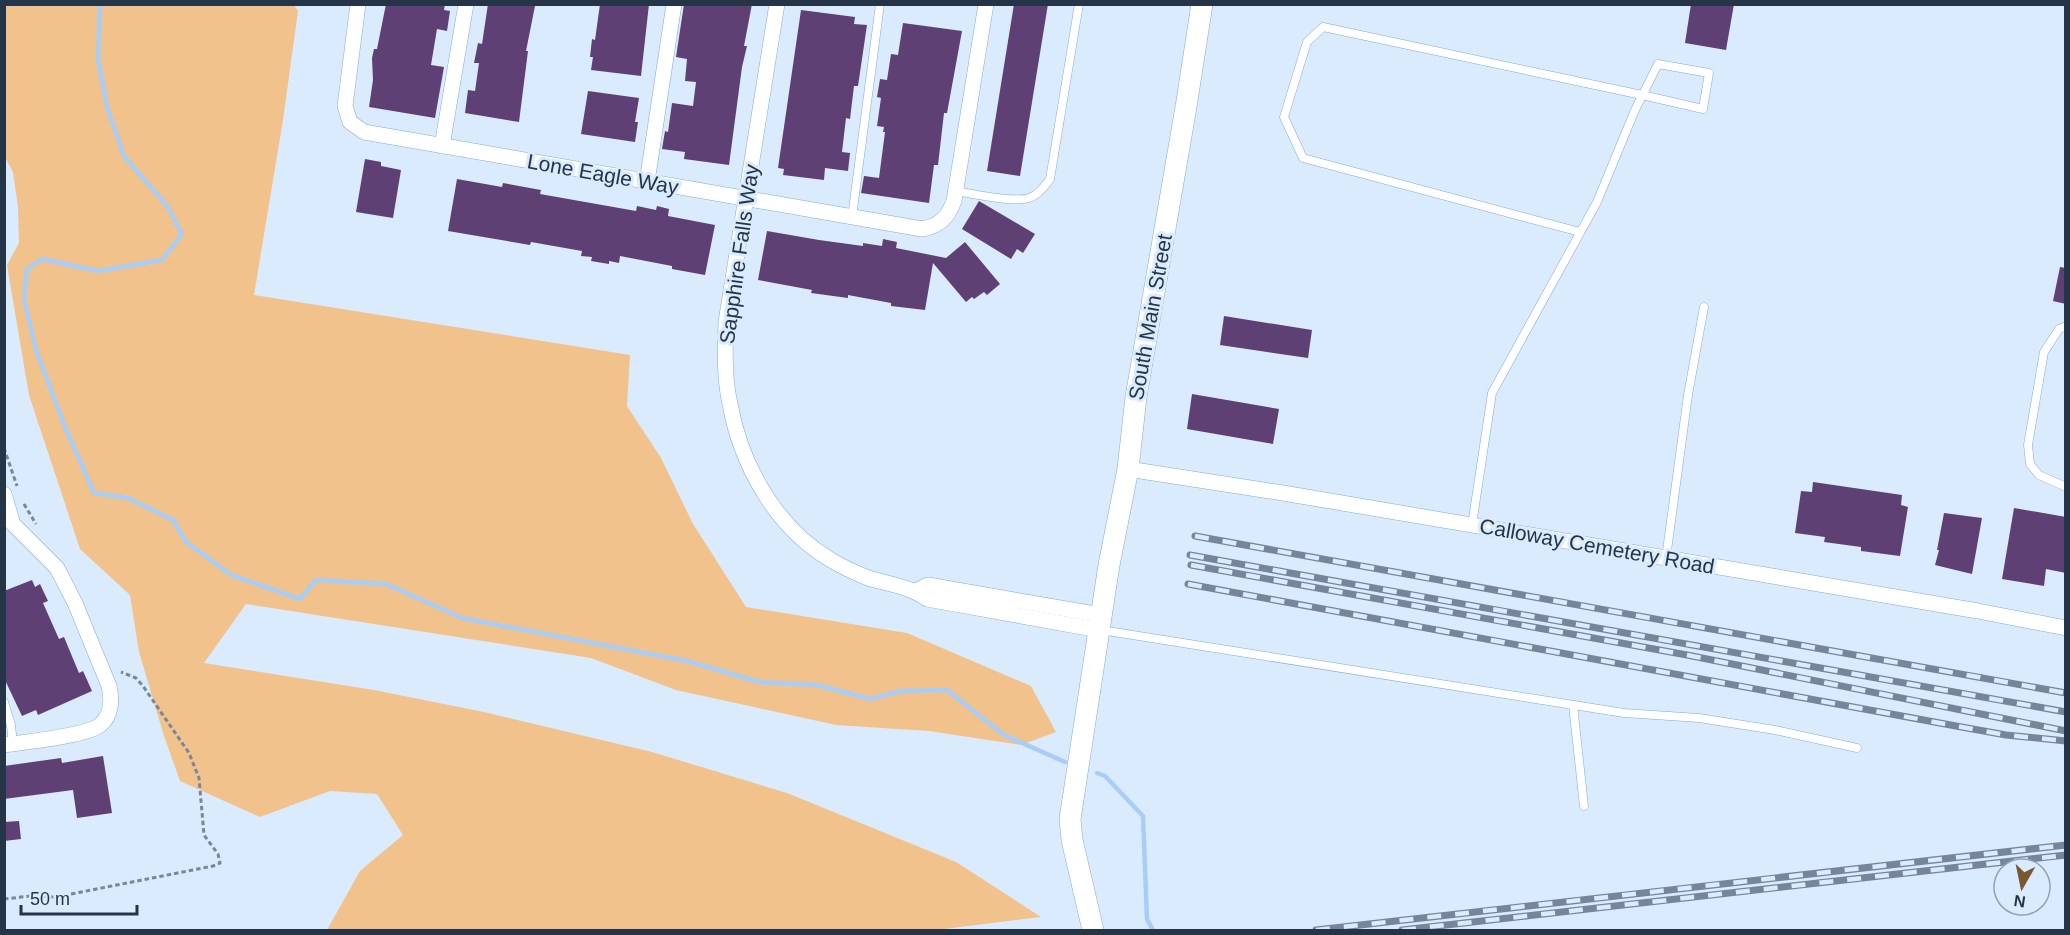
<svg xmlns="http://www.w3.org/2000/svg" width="2070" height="935" font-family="Helvetica,sans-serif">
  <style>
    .green { fill: #f1c28b }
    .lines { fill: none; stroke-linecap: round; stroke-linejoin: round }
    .stream { stroke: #a8cef7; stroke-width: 4.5 }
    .building { fill: #5f4074 }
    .lane-casing { stroke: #82aad5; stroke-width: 9 }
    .street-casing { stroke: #82aad5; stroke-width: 16 }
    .secondary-casing { stroke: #82aad5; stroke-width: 22 }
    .path { stroke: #78889a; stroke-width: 3; stroke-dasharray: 4.5 3; stroke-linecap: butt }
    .lane { stroke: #fff; stroke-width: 8 }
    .street { stroke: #fff; stroke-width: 15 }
    .secondary { stroke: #fff; stroke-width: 21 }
    .rail-casing { stroke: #768698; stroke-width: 7 }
    .rail { stroke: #daebfd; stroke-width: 4.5; stroke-dasharray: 14; stroke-linecap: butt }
    .labels { text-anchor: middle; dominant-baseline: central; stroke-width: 6; stroke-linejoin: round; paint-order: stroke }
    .street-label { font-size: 21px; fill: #253547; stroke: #daebfd }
  </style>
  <rect width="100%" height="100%" fill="#daebfd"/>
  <path class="green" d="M4,5h290l4,6 -15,109 -29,175 376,60 -3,51 34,52 32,66 53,83 161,26 124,53 25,46 -35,13 -92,-14 -93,-6 -160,-35 -85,-32 -345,-54 -42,59 170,27 110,22 168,40 135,41 169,69 85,55 -105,13h-609l33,-59 43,-36 -26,-41 -47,-3 -70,26 -80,-36 -16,-45 -25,-84 -9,-57 -50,-46 -51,-154 -22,-130 12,-22 -1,-36 -5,-35 -8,-15z"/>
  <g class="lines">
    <g class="stream">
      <path d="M100,4l-2,55 9,48 17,49 43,50 15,28 -20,26 -64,11 -56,-12 -15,10 -3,30 12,51 29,77 29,66 34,5 45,22 13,22 45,33 69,24 16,-19 70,4 76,34 225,43 72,21 58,3 53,14 31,-8 46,-1 57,45 61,27"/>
      <path d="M1097,773l8,3 38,40 4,103 6,11"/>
    </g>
  </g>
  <g class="building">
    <path d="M386,4h59l-1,6 6,1 -3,20 -10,-2 -6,36 13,2 -9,51 -66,-11 4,-27 -1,-22 2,-9h3z"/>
    <path d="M488,4l47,2 -9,45h2l-9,71 -54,-9 3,-23 7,1 4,-28h-5l4,-20 4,1z"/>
    <path d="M600,4h49l-8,72 -50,-6 2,-13h-3l2,-18 3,1z"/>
    <path d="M684,4h68l-8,42h3l-5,21 -13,98 -45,-6 1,-7 -23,-3 3,-18 3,1 4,-29 21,3 3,-24 -11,-1 2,-22 -11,-2z"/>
    <path d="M1014,4h34l-28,172 -33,-5z"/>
    <path d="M1691,4h43l-8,46 -41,-7z"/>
    <path d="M801,10l54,7 -1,7 13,1 -9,61h-4l-4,33 -4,-1 -4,34 8,1 -2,18 -23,-3 -1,12 -41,-5 1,-6 -6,-1z"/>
    <path d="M903,23l59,8 -15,82h-3l-6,52h-4l-5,38 -68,-10 3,-17 15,2 6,-46h-2l1,-5 -7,-1 4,-28 -4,-1 3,-18 7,1 4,-26 7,1z"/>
    <path d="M588,91l51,7 -4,24h3l-3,20 -54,-8z"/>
    <path d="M365,159l16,3v4l20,4 -8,48 -37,-6z"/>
    <path d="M457,179l45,8 1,-4 38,7 -1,4 96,17 1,-5 19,4 1,-4 12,3 -1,7 47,9 -10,50 -33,-6v-3l-52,-10 -1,7 -10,-2v3l-18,-3 1,-4 -11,-1 1,-5 -51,-9 -1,3 -82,-14z"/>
    <path d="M979,201l56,33 -12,19 -6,-4 -6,10 -49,-30z"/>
    <path d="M767,231l52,9 44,6v-3l19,3 1,-7 14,3 -1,6 50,10 19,-16 35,42 -13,11 -3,-3 -10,7 -2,-2 -6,5 -33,-39 -8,47 -34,-4v-3l-43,-8v3l-37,-5 1,-3 -54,-10z"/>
    <path d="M2060,267l6,1v36l-13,-3z"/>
    <path d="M1224,316l88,14 -4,28 -88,-13z"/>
    <path d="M1192,394l87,15 -6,35 -86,-15z"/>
    <path d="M1813,482l89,13 -1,10 7,2 -8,49 -39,-5v-4l-37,-5 1,-5 -30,-4 6,-42 11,1z"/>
    <path d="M2014,508l52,9v56l-20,-4 -2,17 -42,-7z"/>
    <path d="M1944,513l38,5 -10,56 -37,-9 4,-15h-2z"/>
    <path d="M32,580l3,7 5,-3 8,17 -5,2 16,36 5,-2 15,36 4,-2 9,20 -54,24 -2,-5 -14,6 -18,-38v-87z"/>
    <path d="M103,756l9,57 -35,5 -4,-28 -69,9v-33l57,-8 1,5z"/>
    <path d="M19,821l2,18 -17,2v-19z"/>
  </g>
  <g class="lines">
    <g class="lane-casing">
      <g id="lane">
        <path d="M956,191c17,3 57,12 73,7 9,-3 15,-11 21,-19l29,-175"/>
        <path d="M852,217l28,-213"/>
        <path d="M2066,326l-7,3 -15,23 -16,93 2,19 9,11 27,12"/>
        <path d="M1472,525l20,-132 105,-191 38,-92 23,-46 51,9 -6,36 -61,-14 -319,-68 -16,15 -23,75 19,41 277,74"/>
        <path d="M1666,558l22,-163 16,-88"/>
        <path d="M1101,630l523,83 75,5 76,12 82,18"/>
        <path d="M4,702l7,23 2,19"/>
        <path d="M1573,705l11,101"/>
      </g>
    </g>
    <g class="street-casing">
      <g id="street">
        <path d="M358,4l-13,102 5,16 14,10 558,97c18,-3 26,-12 32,-28l32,-197"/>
        <path d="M777,4l-51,318c-1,27 -2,55 4,82 11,61 46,124 101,156 11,7 25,13 37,18 20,6 41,8 59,21l172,31"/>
        <path d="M442,146l24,-142"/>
        <path d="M647,182l27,-178"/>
        <path d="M1128,469l155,24 695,118 88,17"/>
        <path d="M4,494l9,30 44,44 18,35 34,83c3,13 3,30 -9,39 -13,11 -76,17 -96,20"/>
        <path d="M916,591l12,-6 173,30"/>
      </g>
    </g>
    <g class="secondary-casing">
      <path id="secondary" d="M1093,930l-21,-90 -2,-21 39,-254 19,-96 8,-72 50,-290 16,-103"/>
    </g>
    <g class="path">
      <path d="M4,448l13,38"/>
      <path d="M24,504l12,20"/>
      <path d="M4,899l27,-3 25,1 157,-31 7,-3 -2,-9 -14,-19 -5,-57 -10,-25 -46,-67 -7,-8 -15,-6"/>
    </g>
    <use href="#lane" class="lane"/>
    <use href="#street" class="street"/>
    <use href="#secondary" class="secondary"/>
    <g class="rail-casing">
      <g id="rail">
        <path d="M1195,536l871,157"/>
        <path d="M1190,555l876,157"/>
        <path d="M1191,565l496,90 379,76"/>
        <path d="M1188,584l768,142 50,9 60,6"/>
        <path d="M1316,930l750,-85"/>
        <path d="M1402,930l664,-75"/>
      </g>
    </g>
    <use href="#rail" class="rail"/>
  </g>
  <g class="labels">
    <g class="street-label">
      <text transform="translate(603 174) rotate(10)">Lone Eagle Way</text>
      <text transform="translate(739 254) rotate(-82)">Sapphire Falls Way</text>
      <text transform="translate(1150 317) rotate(-80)">South Main Street</text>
      <text transform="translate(1597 546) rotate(10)">Calloway Cemetery Road</text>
    </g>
  </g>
  <rect width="2070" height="935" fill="none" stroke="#253547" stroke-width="12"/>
  <g transform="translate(2022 887) rotate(189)"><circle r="28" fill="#daebfd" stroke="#92a2b4" stroke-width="1.5"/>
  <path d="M0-4.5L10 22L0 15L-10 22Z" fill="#79582f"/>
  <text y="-9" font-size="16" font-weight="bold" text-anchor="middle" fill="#253547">N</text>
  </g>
  <path d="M21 905v9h116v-9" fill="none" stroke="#253547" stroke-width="3"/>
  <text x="30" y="905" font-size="18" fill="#253547" stroke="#daebfd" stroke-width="4.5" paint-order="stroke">50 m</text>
</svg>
